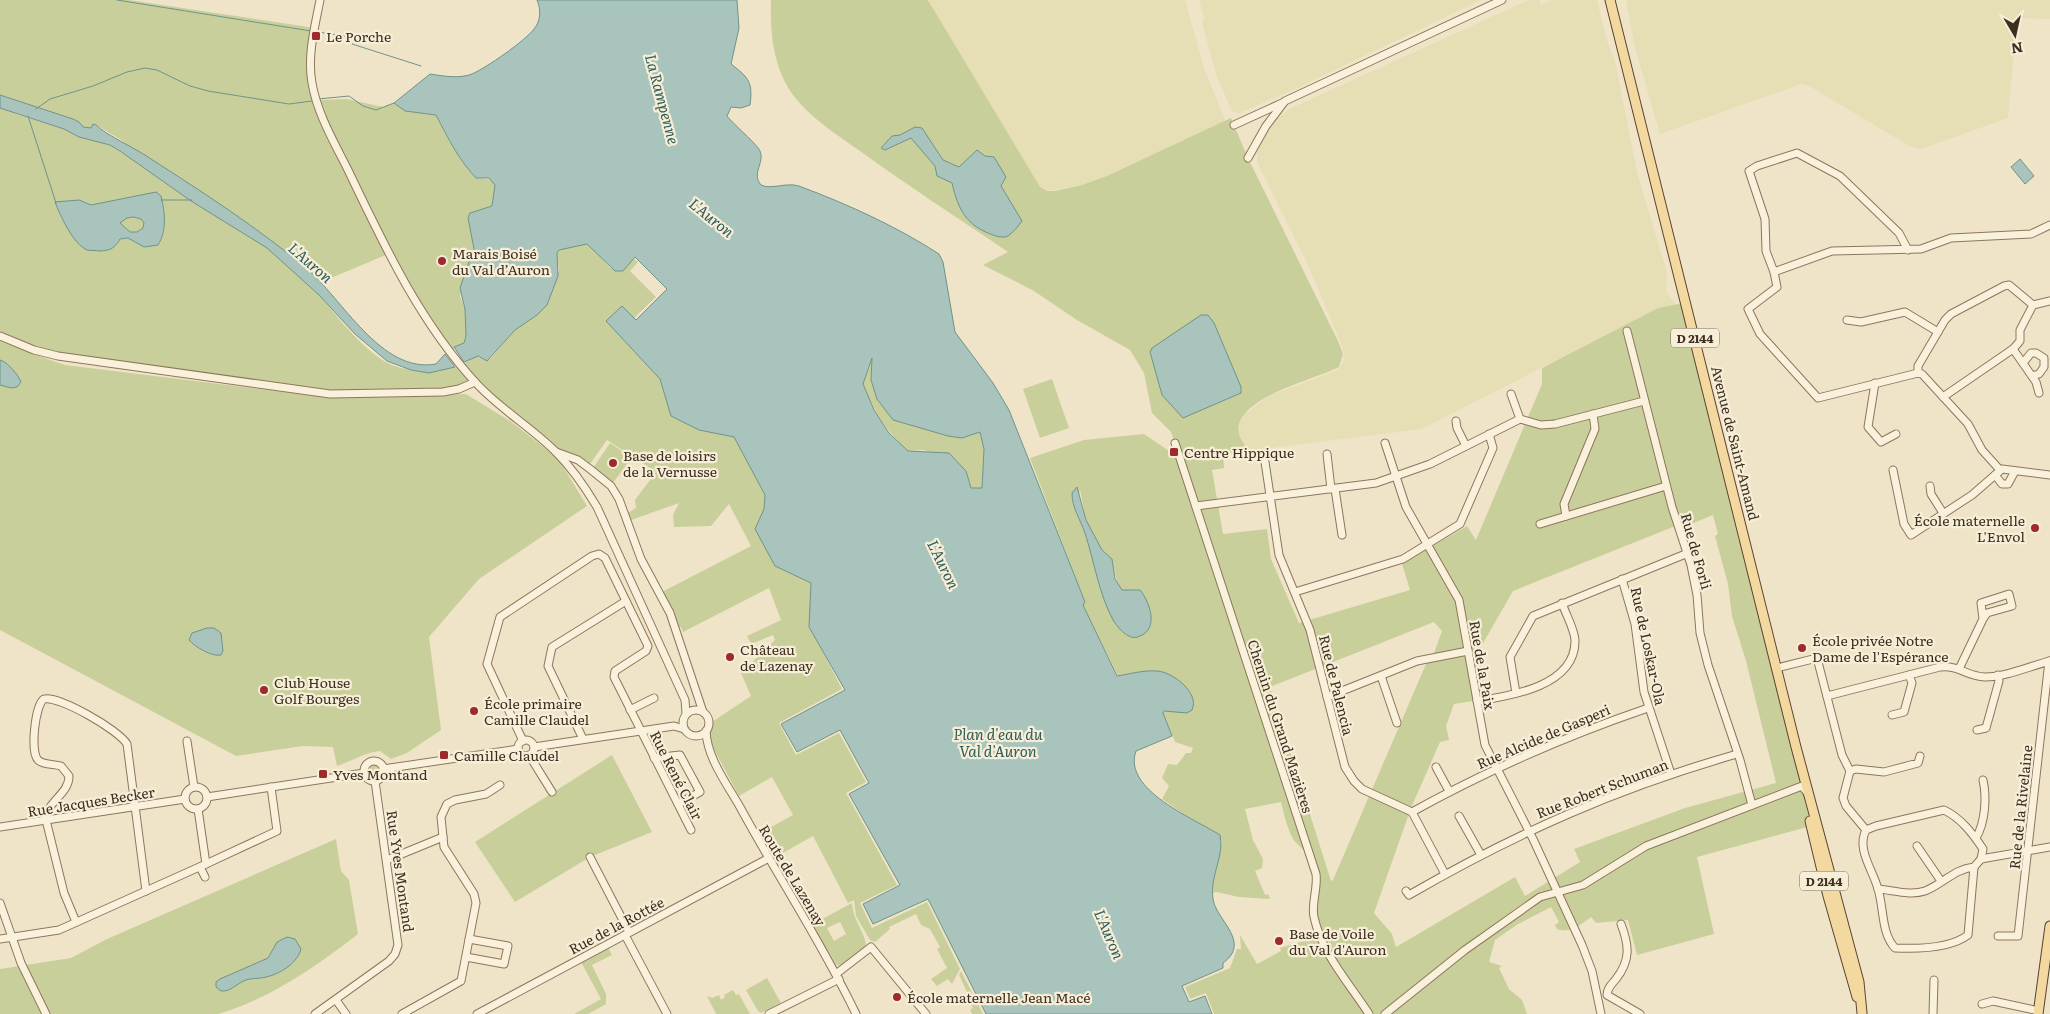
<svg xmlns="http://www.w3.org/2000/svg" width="2050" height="1014" font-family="Literata,serif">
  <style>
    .farmland { fill: #e6deb5 }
    .green { fill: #c9cf9b; fill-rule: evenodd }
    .water { fill: #a9c4bc; stroke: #6f938a; fill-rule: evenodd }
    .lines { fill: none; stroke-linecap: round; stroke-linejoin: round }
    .stream { stroke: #6f938a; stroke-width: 1 }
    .minor-casing { stroke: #8d765c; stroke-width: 9 }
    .major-casing { stroke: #5b4430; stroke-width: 11 }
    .minor { stroke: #faf1dc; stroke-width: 7 }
    .major { stroke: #f3d9a0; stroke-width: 9 }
    .poi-dot { fill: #9e2a2b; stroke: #f7eed8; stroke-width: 2 }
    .labels { text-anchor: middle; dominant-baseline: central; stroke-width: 4.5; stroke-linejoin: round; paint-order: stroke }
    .shield { fill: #f7eed8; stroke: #756857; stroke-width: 1 }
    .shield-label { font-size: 12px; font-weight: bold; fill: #3d2e20 }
    .poi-label { font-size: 14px; fill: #3d2e20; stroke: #f7eed8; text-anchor: start }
    .street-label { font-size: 14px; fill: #3d2e20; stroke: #f7eed8 }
    .water-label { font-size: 15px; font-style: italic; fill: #2f5d5a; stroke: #f7eed8 }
  </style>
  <rect width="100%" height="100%" fill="#f0e4c8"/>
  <g class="farmland">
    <path d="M931,0h254l19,68 22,54 -119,54 -25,9 -35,6 -7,-3 -111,-187z"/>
    <path d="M1199,0h282l-188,90 -54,23 -7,-2 -15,-34 -15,-54 2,-6z"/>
    <path d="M1529,0h10l2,5 10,-5h46l10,41 8,19 22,112 30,101 -1,19 11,13 -19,3 -236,121 -174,22 -9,-17 1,-13 5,-7 24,-18 69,-26 6,-9 -1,-13 -36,-85 -50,-101v-13l17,-28 15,-12z"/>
    <path d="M1626,0h424v19l-33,-1 -9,100 -87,31 -10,-2 -102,-61 -8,-2 -141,50 -26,-90z"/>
  </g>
  <g class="green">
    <path d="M0,0h129l186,28 -5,34 7,38 30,-1 36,8 11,-4 12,8 30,4c11,23 22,44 40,63l17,2 2,5 -3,21 -22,7 5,41 -6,8 -9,34 5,13 1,27 -2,7 -10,4v3l-6,1 -60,-97 -76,32c19,23 53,68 80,79 22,9 47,5 69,1l14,16 -16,7 -129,5 -296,-44 -1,4 32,11 269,33 132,-4 44,27 48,37 29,48 -108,73 -50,58 12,93 -34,23 -16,6 -11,-8c-16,2 -28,10 -43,15l-4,-19 -31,-1 -66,10 -236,-126zM15,101l40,13 28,13 8,1 5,-3 27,16 4,15 -17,-11 -31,-8 -15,-8 -48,-15zM147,194l14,2c4,16 3,29 0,44l-17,7 -16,-9 -8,1 -4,7 -37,-3 -17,-24 -7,-17 24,-2 12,5z"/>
    <path d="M771,0h157l112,187 7,4h8l27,-6 25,-9 124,-58 17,40 90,183 5,13 -4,13c-22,12 -108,31 -100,67 1,5 7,12 9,17l-25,3 1,14 -12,2 11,64 44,-5 4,30 28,64 111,-33 -8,-26 65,-38 9,14 66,-156v-16l116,-60 26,-5 127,523 -114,31 17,77 -77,21 -9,-35 -32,3 -5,-6c-11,8 -20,17 -34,12l-2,-4 4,-3 -8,-15 -33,17 -23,16 -6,22 13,4 -3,2 10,21 13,11 5,14h-313l-8,-21 -16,6 -5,-12 45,-19 7,-19h4l-1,-14 17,29 24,-13 -1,-3 41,-12c-10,-26 -3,-57 -15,-83 -3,-5 -10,-9 -13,-14 -6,-12 -9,-24 -12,-37l-36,7 8,31 10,19 -1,9 -7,3 10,24 3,-1 2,5 -31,-2 -23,-5 -3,1v-14l9,-38 -60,-42 7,-13 -7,-8 6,-14 9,1 9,-12h5l2,-5 -18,-6 -12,-29 28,-20c-28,-24 -38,-24 -73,-17l-35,-71 2,-3 -55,-144 54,-18 60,-6 31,21v-12l-4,-11 -19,-19 -8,-40 -14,-23 -53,-30 -43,-29 -51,-26 25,-13c-50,-34 -100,-66 -148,-101 -24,-17 -50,-33 -67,-56 -20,-28 -23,-62 -22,-95zM1080,490l6,30 16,30 10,9 6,27 4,4 22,5 7,21 -28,17 -13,-20 -25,-80 -9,-20zM1713,515l5,19 -3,2 13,48 4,32 14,45 30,122 -91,25 -111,41 6,13 -55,34 -10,-19 -119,70 -4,-13 -18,-21 37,-105 29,-66 9,-2 -3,-14 8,-22 32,-5 -8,-47 35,-61 160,-64h11zM1434,622l8,9 -8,22 -1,9 -7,2 -93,216 -2,1 -61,-194z"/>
    <path d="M127,217l14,2 3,4 -1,5 -6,4h-7l-10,-9z"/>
    <path d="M581,243l11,3 18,22 18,-5 5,-5 5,4 -8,9 26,26 -22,21 -12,-12 26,57 12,16 11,37 63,21 31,58 -1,14 -8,20 55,53 -1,45 32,62 -63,34 17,32 43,-22 27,49 -20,11 51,92 -37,18 12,25 55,-26 33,67 -8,15 -4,-5 -11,7 -6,-7 16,-11 -10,-19 3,-2 -10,-18 -9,-4 -5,-11 -27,13 1,2 -15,13 -5,-2 -14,-24 -2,-16 -6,3 -35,-67 -39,22 -14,-25 33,-18 -21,-38 -33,19 -29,-54 -1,-8 3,-12 39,-26 -10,-23 34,-33 -2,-5 -22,9 -4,-8 34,-16 -12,-32 -86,44 -2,-5 -6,1 -15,-35 91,-47 -22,-42 -18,22 -37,1 -1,-12 6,-12 -48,17 -3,-7 8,-5 -1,-8 21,-28 -49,-32 -17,24 -32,-16 -54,-44 -41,-40 12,-8 12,5 4,-3 24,-28 22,-15 10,-10 12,-35 -2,-17 2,-3z"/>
    <path d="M872,358l-1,22 6,18 16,22 55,16 14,1 18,-6 4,18 -2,39 -11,1 -5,-18 -42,-21 -16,1c-23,-22 -33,-38 -45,-67z"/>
    <path d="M1052,379l17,49 -29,10 -17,-49z"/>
    <path d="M610,443l22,15 -20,26 -19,-16z"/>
    <path d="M612,755l40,77 -62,25 -75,45 -40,-60z"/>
    <circle cx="374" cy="771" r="7"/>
    <path d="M336,839l5,32 8,9 9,54c-43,33 -88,65 -140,80h-218v-45l71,-11 36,-19z"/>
    <path d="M852,903c1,18 15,33 14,44l-24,20 -6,-3 -23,-40zM840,922l6,12 -12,7 -7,-13z"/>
    <path d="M608,948l4,7 -20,10 14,29v10l-18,10h-14l27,-15 -20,-37z"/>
    <path d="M961,971l22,43h-11l-2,-4 3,-2 -4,-7 -5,3 -6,-2 10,-8 -9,-19z"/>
    <path d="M767,978l14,25 -20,10 -3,-2 -12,-21z"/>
    <path d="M733,990l3,5 3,-1 11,20h-34l-9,-18 5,2 7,-3 2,5 4,-3 -1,-2z"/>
  </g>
  <g class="water">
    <path d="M537,0h200l2,28 -8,36c18,14 22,18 19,41l-9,3 -10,-1 -4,9c7,9 30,28 33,35 5,12 -9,22 1,34 10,5 25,-3 38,1 48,18 97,40 140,68l4,8 12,70 38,51 16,27 76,192 -2,3 34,71c13,-2 26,-6 40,-5 16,1 43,22 35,39l-5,3 -23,-2 -1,2 9,23 -36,15c-14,39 59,68 84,84 5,21 -11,42 -7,64 3,21 39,43 10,64v5l-41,18 7,16 16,-6 7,18h-226l-58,-115 -55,25 -10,-20 37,-19 -51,-91 20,-11 -29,-53 -43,22 -16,-28 64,-34 -36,-63 2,-44 -36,-17 -20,-37 9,-20 1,-14 -31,-58 -35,-7 -28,-14 -11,-37 -54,-58 16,-15 14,14 31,-31 -32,-32 -12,14h-8l-28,-27 -28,6 -2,3 1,23 -11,29 -10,10 -22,15 -28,31 -9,-5 -14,6 -10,-15 10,-4 2,-7 -1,-27 -5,-21 9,-26 6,-8 -7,-36 2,-5 22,-7 3,-21 -6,-7h-13c-18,-19 -28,-40 -40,-63l-31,-4 -11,-8 36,-29c13,2 29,5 42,0 14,-6 53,-33 62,-45 7,-8 7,-20 3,-29zM872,358l-1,22 6,19 16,21 55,16 14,2 18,-6 4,17 -2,39h-11l-5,-17 -17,-18 -41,-2 -19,-18 -15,-23 -11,-26z"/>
    <path d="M0,95l73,24 6,3 4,5 8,1 2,-4 3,1c10,10 41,24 55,34 53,34 107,69 155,109 36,30 75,106 130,96l9,-10 10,13 -26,6 -18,-3 -24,-9 -32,-27 -36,-39 -52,-47 -76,-47 -71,-50 -10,-6 -31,-8 -15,-8 -64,-21z"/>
    <path d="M915,127l7,1 21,32 16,7 18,-17 8,6 9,1 12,20 -5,9 21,35c-4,5 -8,11 -14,15 -4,2 -10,1 -15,-1 -26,-9 -35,-25 -41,-52l-15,-7 -2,-10 -24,-28 -26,12 -4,-2 11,-12 8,-1z"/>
    <path d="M2020,159l14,17 -9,8 -14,-17z"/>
    <path d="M156,192l5,4c4,16 6,35 -3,49l-14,2 -16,-9 -8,1c-5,9 -10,12 -21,12 -3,-1 -9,0 -12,-1 -14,-6 -27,-35 -32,-48l24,-2 12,5zM133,217l8,2 3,4 -1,5 -6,4h-7l-10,-9 7,-5z"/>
    <path d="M1201,315h7l6,8 27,64v6l-58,25 -21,-23 -12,-43 2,-4z"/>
    <path d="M0,360c8,2 18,15 21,22l-4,5 -6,1 -11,-3z"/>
    <path d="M1077,487l9,33 16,30 10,9 3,20 7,11h18c10,12 19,39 0,46 -4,2 -8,2 -11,0 -7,-3 -12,-10 -16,-16 -14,-26 -19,-59 -28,-87 -5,-14 -13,-25 -13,-40z"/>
    <path d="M207,628h7l7,5 2,18 -2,4c-9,2 -26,-8 -32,-15l3,-7z"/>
    <path d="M287,937l8,2 6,10c-4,16 -25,27 -40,29 -5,1 -10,0 -15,2 -9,3 -15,12 -25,11l-5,-4v-5l4,-3 48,-21 9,-16z"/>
  </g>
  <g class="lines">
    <g class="stream">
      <path d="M117,0l194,31"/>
      <path d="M318,32l32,5 2,7 69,22"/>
      <path d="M318,99l31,-3 14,10 13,4 18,-7"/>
      <path d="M36,109l14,-10 43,-13 34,-14 18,-4 12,2 33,16 18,5 81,13 23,-3"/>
      <path d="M28,116l28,87"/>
      <path d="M161,200h31"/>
    </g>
    <g class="minor-casing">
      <g id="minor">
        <path d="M320,0c-5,26 -13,56 -8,83 5,30 22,59 36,87 36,75 71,151 128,213 25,27 55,44 80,69 16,16 29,35 41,55l88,193 1,13"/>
        <path d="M1234,125l48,-22"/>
        <path d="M1248,158l18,-32 19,-25 217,-101"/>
        <path d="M1774,272l-8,-21 -1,-32 -16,-48 8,-5 40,-13 43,23 59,57 9,17"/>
        <path d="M1847,320l14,2 44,-10 33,20"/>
        <path d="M1627,331l45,176 19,58 6,30 3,38 8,32 32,95 12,45"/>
        <path d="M0,336l34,14 24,6 272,38 113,-2 16,-3 16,-7"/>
        <path d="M2013,349l23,33 3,11"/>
        <path d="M2023,363l8,-10h5l8,5v9l-5,7 -7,2"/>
        <path d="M1918,373l-100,25 -58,-64 -12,-25 29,-22 -3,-15 58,-21 89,-2 30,-11 80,-4 19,-9"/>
        <path d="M1918,373v-7l27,-46 6,-6 53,-28 5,-1 24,20"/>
        <path d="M1918,373l4,1 46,50 14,26 18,20"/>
        <path d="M1875,383l-7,44 13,15 15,-8"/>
        <path d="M1511,394l9,25"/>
        <path d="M1943,397l70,-48 7,-8v-11l13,-25 17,-4"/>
        <path d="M1456,421l1,7 9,18"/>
        <path d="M1175,443l141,431c2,15 -5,29 -2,43 8,37 35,66 55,97"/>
        <path d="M1385,443l21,64 53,93 26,145 48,94 49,106 10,26 9,43"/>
        <path d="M556,452l22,8 12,9 21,17 8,13 22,60 29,54 33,99"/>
        <path d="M1327,454l4,35"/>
        <path d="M1265,462l14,93 31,75 35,137 9,14 8,8 50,23 33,62"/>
        <path d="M1893,470l11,54 7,11 61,-40 30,-26 48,6"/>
        <path d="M1995,475l7,9h6l7,-13"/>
        <path d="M1930,486l1,8 12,19"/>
        <path d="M1335,489l7,46"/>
        <path d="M1196,506l180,-23 54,-19 90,-45 21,6 14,-1 89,-23"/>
        <path d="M1566,516l-2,-12 31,-75 -2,-15"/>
        <path d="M1540,524l126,-38"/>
        <path d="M1622,579l13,45 9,68 27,82"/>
        <path d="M1295,592l108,-33 57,-35 33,-76 -4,-14"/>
        <path d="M1777,668l40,-10 25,97 8,16 -7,27 3,8 20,24"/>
        <path d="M1959,669l24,-50 -2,-16 28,-9 3,12 -25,7 -4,6"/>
        <path d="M1381,676l16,47"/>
        <path d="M1516,693l-6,-36 23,-41 155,-63"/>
        <path d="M1827,696l113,-29c20,-2 25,9 45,10 21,0 45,-11 65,-16"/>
        <path d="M1327,697l90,-36 51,-10"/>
        <path d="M1477,701c34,-5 99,-15 98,-61 -1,-12 -9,-25 -13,-37"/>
        <circle cx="696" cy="723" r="13"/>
        <path d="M630,710l24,-12"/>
        <path d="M1892,715l12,-3 8,-29 -3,-8"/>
        <path d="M1977,730l9,-2 13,-47 -1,-6"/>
        <path d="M706,731c1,27 21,53 34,76 38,70 82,136 116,207"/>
        <path d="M583,739l-35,-73 4,-19 74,-46"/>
        <circle cx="526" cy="748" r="8"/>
        <path d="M187,741l7,46"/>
        <path d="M523,741l-36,-77 13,-47 92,-61 7,-2 6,4 43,88 -2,5 -31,20 -1,6 77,153"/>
        <path d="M534,747l140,-21 10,3"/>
        <path d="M529,755l23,37"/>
        <path d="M654,758l26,-3 20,37 -22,12"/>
        <circle cx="374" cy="771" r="10"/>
        <path d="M1436,767l13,24"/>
        <path d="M383,769l135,-20"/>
        <path d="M1850,771l6,-2 28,3 34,-9 2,-7"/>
        <circle cx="196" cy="798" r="11"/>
        <path d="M207,797l157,-24"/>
        <path d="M1412,812c76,-42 154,-76 236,-104"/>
        <path d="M1459,816l22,39"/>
        <path d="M0,827l185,-28"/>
        <path d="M443,837l-2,-20 6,-13 8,-4 31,-6 14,-9"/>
        <path d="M1976,838c9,-15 11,-40 7,-58"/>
        <path d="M1917,846l24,35"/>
        <path d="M590,857l39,75"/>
        <path d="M387,860l56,-23 1,10 30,47 2,9 -15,78 -59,33"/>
        <path d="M206,864l71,-33 -6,-44"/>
        <path d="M200,867l5,10"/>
        <path d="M1974,867l-6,68c-17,13 -51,14 -73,13 -14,-15 -11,-40 -17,-59 -5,-19 -22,-40 -12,-59l10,-4 68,-16c17,8 29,24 39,39l-2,10"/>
        <path d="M1878,889c15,1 32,7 47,2 18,-7 29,-22 49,-24l7,-8 69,-12"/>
        <path d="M1406,891l3,4c107,-62 209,-107 328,-141"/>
        <path d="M0,903l21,60 25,51"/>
        <path d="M76,922l-12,-29 -18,-73c0,-19 23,-25 23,-44l-8,-10c-7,-2 -18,-1 -23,-6 -8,-8 -3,-55 6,-61 14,-4 75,31 83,45l19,147"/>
        <path d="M1621,924c8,21 10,36 -5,55 -4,5 -9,9 -9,16l33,19"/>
        <path d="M625,935l42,79"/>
        <path d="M1998,936h20l31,-275"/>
        <path d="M0,939l59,-9 147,-66 -8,-55"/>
        <path d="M466,957l38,7 4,-18 -39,-7"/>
        <path d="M836,974l35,-27 55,67"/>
        <path d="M336,1000l10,14"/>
        <path d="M1982,1004l11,-3 46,10"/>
        <path d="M315,1014l74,-53 6,-7 3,-9 -23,-164"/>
        <path d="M477,1014l290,-155"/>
        <path d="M769,1014l70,-35"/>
        <path d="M1385,1014l80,-64 75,-53 43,-12 63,-39 156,-60 6,8"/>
        <path d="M1933,1014l1,-34"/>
      </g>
    </g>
    <g class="major-casing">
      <g id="major">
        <path d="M1610,0l186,747 63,235 3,31"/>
        <path d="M1810,821l18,75 29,101"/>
        <path d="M2038,1014l12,-88"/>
      </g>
    </g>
    <use href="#minor" class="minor"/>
    <use href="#major" class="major"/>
  </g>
  <g class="poi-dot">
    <rect x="311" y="31" width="10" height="10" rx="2.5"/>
    <circle cx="442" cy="261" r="5"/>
    <rect x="1169" y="447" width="10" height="10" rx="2.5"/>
    <circle cx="613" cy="463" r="5"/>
    <circle cx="2035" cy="528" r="5"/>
    <circle cx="1802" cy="648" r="5"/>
    <circle cx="730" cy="657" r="5"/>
    <circle cx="264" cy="690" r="5"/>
    <circle cx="474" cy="711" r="5"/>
    <rect x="439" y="750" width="10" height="10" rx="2.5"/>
    <rect x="318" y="769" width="10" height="10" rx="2.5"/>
    <circle cx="1279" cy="941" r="5"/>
    <circle cx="897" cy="997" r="5"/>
  </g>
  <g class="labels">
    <g class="shield">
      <rect x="1671" y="328.5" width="48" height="19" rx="4"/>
      <rect x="1800" y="871.5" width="48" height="19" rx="4"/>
    </g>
    <g class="shield-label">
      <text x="1695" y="338">D 2144</text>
      <text x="1824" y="881">D 2144</text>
    </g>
    <g class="poi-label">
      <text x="326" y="36">Le Porche</text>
      <text x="452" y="253">Marais Boisé<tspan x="452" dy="16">du Val d’Auron</tspan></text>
      <text x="1184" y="452">Centre Hippique</text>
      <text x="623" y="455">Base de loisirs<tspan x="623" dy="16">de la Vernusse</tspan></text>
      <text x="2025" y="520" text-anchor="end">École maternelle<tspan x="2025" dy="16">L'Envol</tspan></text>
      <text x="1812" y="640">École privée Notre<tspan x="1812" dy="16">Dame de l'Espérance</tspan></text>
      <text x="740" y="649">Château<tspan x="740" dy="16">de Lazenay</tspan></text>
      <text x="274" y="682">Club House<tspan x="274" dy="16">Golf Bourges</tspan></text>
      <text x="484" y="703">École primaire<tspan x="484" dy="16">Camille Claudel</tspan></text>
      <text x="454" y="755">Camille Claudel</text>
      <text x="333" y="774">Yves Montand</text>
      <text x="1289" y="933">Base de Voile<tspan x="1289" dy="16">du Val d'Auron</tspan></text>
      <text x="907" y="997">École maternelle Jean Macé</text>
    </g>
    <g class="street-label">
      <text transform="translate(1736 443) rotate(76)">Avenue de Saint-Amand</text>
      <text transform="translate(1697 551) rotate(74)">Rue de Forli</text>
      <text transform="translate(1649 646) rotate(78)">Rue de Loskar-Ola</text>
      <text transform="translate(1483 665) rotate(80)">Rue de la Paix</text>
      <text transform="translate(1337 685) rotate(76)">Rue de Palencia</text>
      <text transform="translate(1281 726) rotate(72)">Chemin du Grand Mazières</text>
      <text transform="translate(1543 736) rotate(-23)">Rue Alcide de Gasperi</text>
      <text transform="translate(677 775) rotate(63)">Rue René Clair</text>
      <text transform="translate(1602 788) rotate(-21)">Rue Robert Schuman</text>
      <text transform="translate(91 801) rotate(-9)">Rue Jacques Becker</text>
      <text transform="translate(2020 807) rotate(-84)">Rue de la Rivelaine</text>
      <text transform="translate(401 871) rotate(82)">Rue Yves Montand</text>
      <text transform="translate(793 875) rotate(59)">Route de Lazenay</text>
      <text transform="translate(616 925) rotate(-28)">Rue de la Rottée</text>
    </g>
    <g class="water-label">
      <text transform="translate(663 99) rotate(75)">La Rampenne</text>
      <text transform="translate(712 217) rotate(39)">L'Auron</text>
      <text transform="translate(311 262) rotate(41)">L'Auron</text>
      <text transform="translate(944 564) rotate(64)">L'Auron</text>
      <text x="998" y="733">Plan d'eau du<tspan x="998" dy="17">Val d'Auron</tspan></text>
      <text transform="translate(1110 934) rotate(67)">L'Auron</text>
    </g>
  </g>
  <g transform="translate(2015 35) rotate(171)" stroke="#f7eed8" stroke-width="4" paint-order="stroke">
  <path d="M0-4L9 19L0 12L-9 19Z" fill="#3d2e20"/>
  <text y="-8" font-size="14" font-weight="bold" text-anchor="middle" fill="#3d2e20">N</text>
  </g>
</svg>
